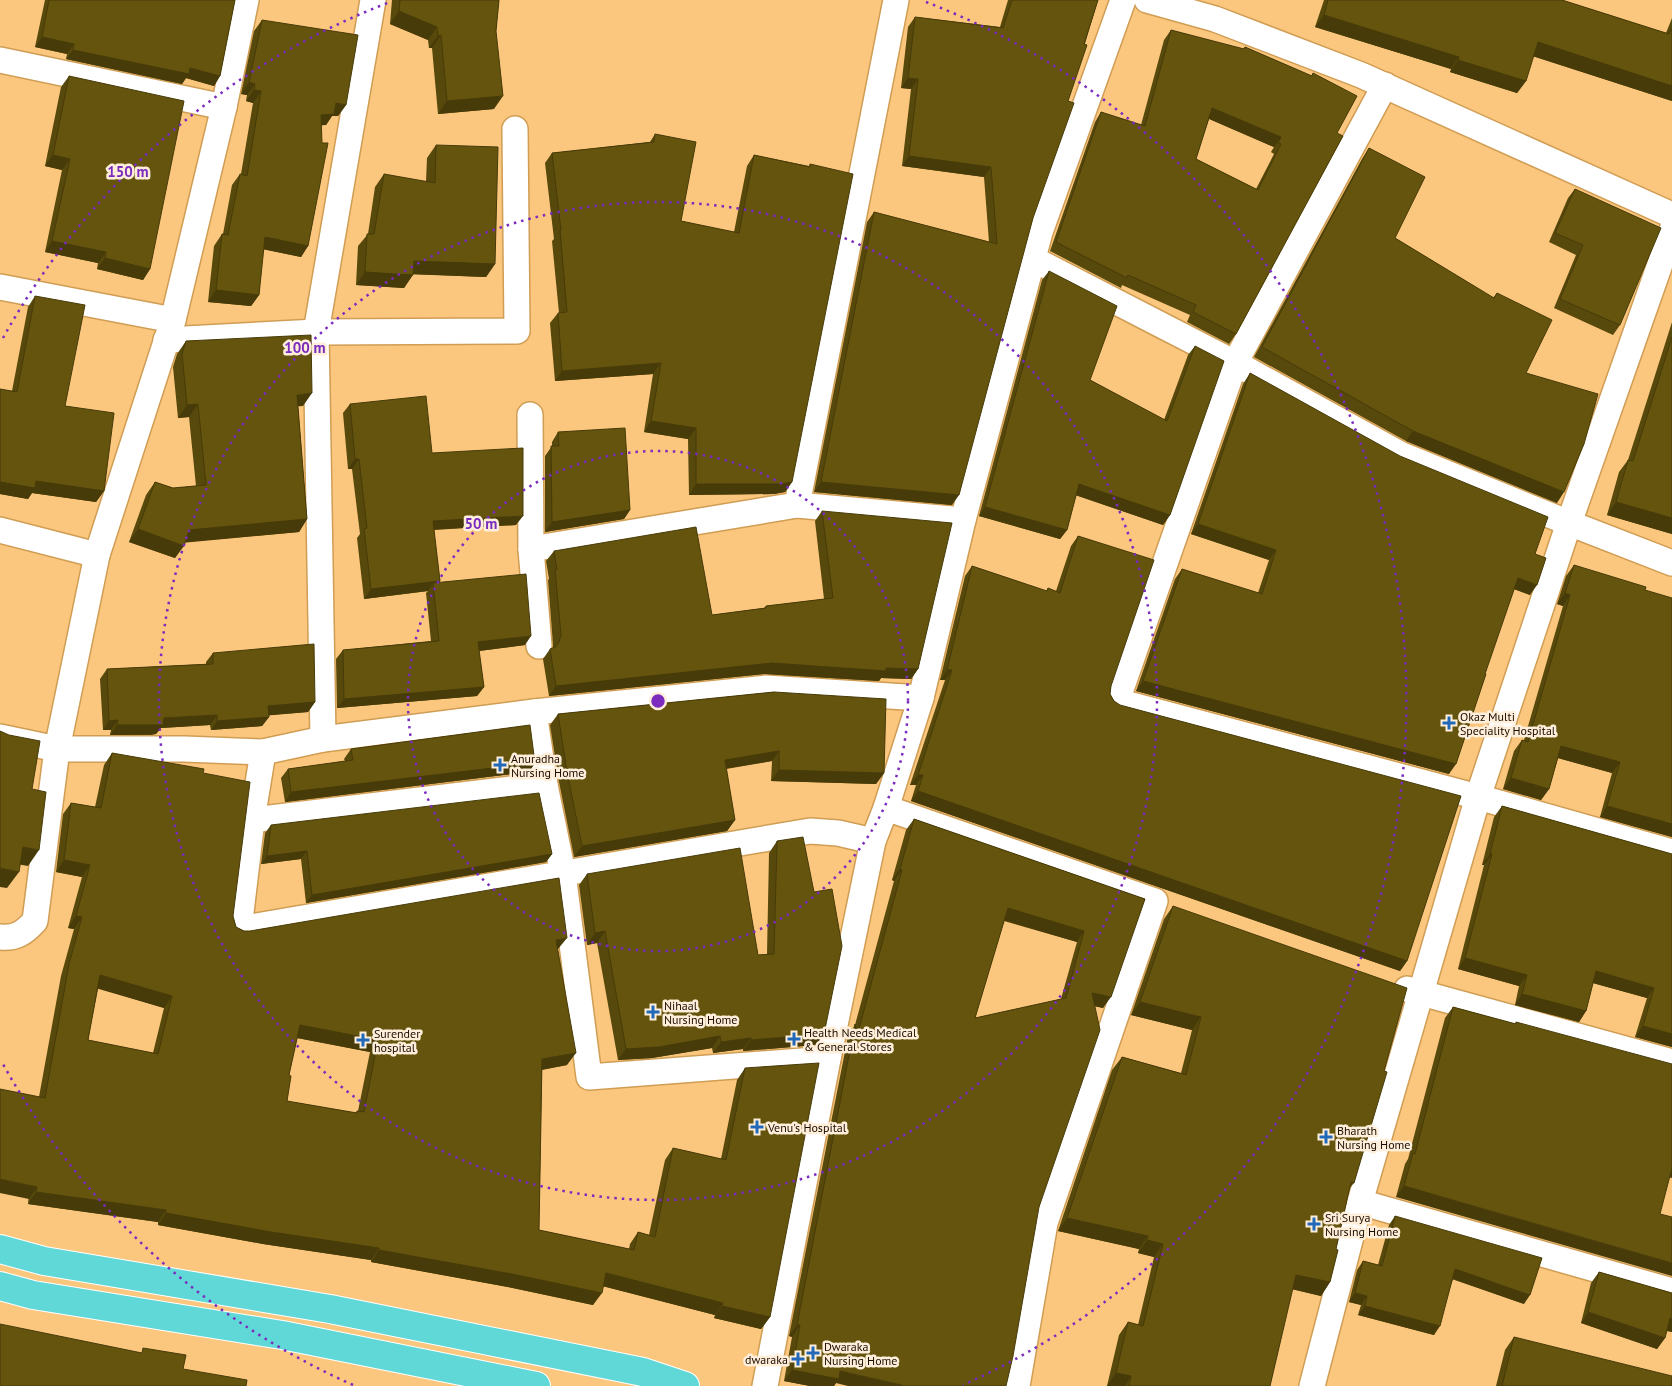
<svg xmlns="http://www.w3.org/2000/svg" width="1672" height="1386" font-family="'PT Sans',sans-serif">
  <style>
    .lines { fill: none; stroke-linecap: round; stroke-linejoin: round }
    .minor-casing { stroke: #d09d54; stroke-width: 28 }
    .trunk-casing { stroke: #fff; stroke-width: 30 }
    .minor { stroke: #fff; stroke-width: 25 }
    .trunk { stroke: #60d8d7; stroke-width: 28 }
    .wall { fill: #57480b; fill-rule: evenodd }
    .shaded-wall { fill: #473b09 }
    .building { fill: #65540d; stroke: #473b09; fill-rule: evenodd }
    .ring { fill: none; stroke: #7b2cbf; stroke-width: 2.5; stroke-dasharray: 2.5 5 }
    .poi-dot { fill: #2168b9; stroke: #ffefda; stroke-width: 2 }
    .labels { text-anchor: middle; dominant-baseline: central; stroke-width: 5; stroke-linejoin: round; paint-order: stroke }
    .poi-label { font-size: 12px; fill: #1b0c00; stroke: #ffefda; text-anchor: start }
    .centre { fill: #7b2cbf; stroke: #ffefda; stroke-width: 2.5 }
    .ring-label { font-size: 15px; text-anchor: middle; font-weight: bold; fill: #7b2cbf; stroke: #ffefda; stroke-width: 5; stroke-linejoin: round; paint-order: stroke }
  </style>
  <rect width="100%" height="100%" fill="#fbc67d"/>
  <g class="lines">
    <g class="minor-casing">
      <g id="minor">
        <path d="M373,0l-57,332 201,-1 -2,-202"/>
        <path d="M896,0l-99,505 166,15 -42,178 -35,110 269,93 -110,322 -28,163"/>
        <path d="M1147,0l68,19 146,56 311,140"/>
        <path d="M0,60l224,47"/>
        <path d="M1385,85l-150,278 -118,338 361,96 194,55"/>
        <path d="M1672,230l-103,293 -91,274 -118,405 312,89"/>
        <path d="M1033,259l202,104 165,91 169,69 103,40"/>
        <path d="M0,287l173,33"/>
        <path d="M166,340l150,-8 7,407"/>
        <path d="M530,415l1,134"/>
        <path d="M963,520l77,-288 83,-232"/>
        <path d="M0,530l97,25"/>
        <path d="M539,646l-8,-97 266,-44"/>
        <path d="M534,712l11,73 18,88 26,204 239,-18"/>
        <path d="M0,737l57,12h127l79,3 60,-13 211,-27 232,-24 155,10"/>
        <path d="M263,752l-11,68 -13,109 571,-98 28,2 35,8 13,-33"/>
        <path d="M252,820l293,-35"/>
        <path d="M0,937c16,2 25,-5 35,-16l22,-172 40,-194 76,-235 51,-213 22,-107"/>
        <path d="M1407,989l265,73"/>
        <path d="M765,1386l63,-327 45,-218"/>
        <path d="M1312,1386l48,-184"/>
      </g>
    </g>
    <g class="trunk-casing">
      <g id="trunk">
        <path d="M0,1249l44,12 286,48 313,63 42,14"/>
        <path d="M0,1286l33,9 249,40 254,51"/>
      </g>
    </g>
    <use href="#minor" class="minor"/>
    <use href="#trunk" class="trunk"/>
  </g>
  <g class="wall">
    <path d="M45,0h190l-15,76 -6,10 -28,-8 -4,6 -116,-25 1,-5 -32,-7z"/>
    <path d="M392,0h107l-3,31 -2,78 -56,5 -6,-66h-3l-1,-8 -38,-16z"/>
    <path d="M1008,0h90l-65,218 -81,287 -138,-13 53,-270 7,-10 115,30 -5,-65 -82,-11 9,-77 -10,-1 7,-61 7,-10 85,10z"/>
    <path d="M1324,0h238l104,33 6,-15v83l-139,-45 -7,25 -9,12 -67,-21 1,-3 -136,-42z"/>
    <path d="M262,20l84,85 -8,11h-6l-6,9h-5l-13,121 -7,11 -38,-8 -4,46 -8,11 -43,-4 6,-56 8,-12h1l9,-49 8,-11h1l12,-71 -7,-2 1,-6 -6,-1 13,-63z"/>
    <path d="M1171,30l72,19 2,-2 66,29 2,-3 -77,261 -7,10 -42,-22 3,-7 -68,-30 -1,3 -71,-37 45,-129 6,-10 40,13 23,-85zM1209,119l65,28 -3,5 3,2 -18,35 -60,-30z"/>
    <path d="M69,76l81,193 -7,11 -46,-11 1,-6 -53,-11 17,-82 -17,-4 16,-79z"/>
    <path d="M655,134l26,87 53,11 13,-66 7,-11 55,11 1,-2 -18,318 -7,10 -11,2 -85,1 -1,-56 -44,-7 9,-58 -98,7 -5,-58 8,-10h1l-7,-72 2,-2 -9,-76 7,-10 98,-11z"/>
    <path d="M436,145l59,119 -9,13 -73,-3 -9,14 -48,-3 2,-39 10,-12 7,-47 9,-13 42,8 1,-24z"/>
    <path d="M1369,148l26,90 98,60 4,-5 29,80 31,130 -151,-62 -152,-84 108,-198z"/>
    <path d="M1575,189l45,136 -7,10 -59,-27 22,-53 -27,-13 19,-44z"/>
    <path d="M1049,271l41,109 74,40 24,-65 7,-9 -25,169 -7,10 -87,-30 -9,35 -7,9 -81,-23 63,-236z"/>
    <path d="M35,296l30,110 39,85 -8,11 -64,-9 -4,6 -28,-5v-105l12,2 16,-84z"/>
    <path d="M1672,322v212l-65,-19 12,-43 9,-12z"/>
    <path d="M186,341l117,65h-5l9,113 -8,13 -114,10 -10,16 -46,-16 17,-47 9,-13 18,6 23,-2 -7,-69 -11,1 -5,-51 4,-13z"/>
    <path d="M1250,373l285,181 -5,41 -16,-6 -65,185 -313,-83 39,-112 7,-10 76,24 11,-33 -78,-26 52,-150z"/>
    <path d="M350,404l82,49 84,72 -82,5 6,51 -2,2 87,62 -46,6 5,36 -7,9 -140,12 -1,-49 7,-9 88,-9 -5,-48 2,-2 -64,8 -7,-61 3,-4 -8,-65h-4l-5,-56z"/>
    <path d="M558,432l72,78 -6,9 -79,13v-76l7,-10v-4z"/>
    <path d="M822,511l96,158 -7,10 -30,-1 -2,3 -114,-7 -216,22 -6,-37 7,-10 3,-1v-3l-5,-65 1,-1 -3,-18 8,-10 158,64 52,-7 2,-2 58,-7 -9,-78z"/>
    <path d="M1078,536l33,150 -1,8 4,7 293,260 -7,10 -489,-170 5,-16h-6l35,-105h-5l25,-104 7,-10 74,25 2,-3 8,3 15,-45z"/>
    <path d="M1574,565l71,25 27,247 -72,-20 12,-44 -54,-15 -9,31 -8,11 -38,-11 11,-38 8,-11h2l39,-134 -6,-2 9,-28z"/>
    <path d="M213,653l102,49 -7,10 -39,3v2l-7,9 -51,4 -1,-5 -49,3 -5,6 -4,1h-42l1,-5h-8l-3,-51 7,-10 99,-5v-2z"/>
    <path d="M774,692l110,81 -8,11 -105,-3 1,-20 -46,8 9,51 -8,11 -153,26 -15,-75 -9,-57 8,-11z"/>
    <path d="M351,749l184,14 -6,9 -244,30 -4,-24 7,-9 57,-8 -1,-2z"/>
    <path d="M112,753l91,20 30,143 3,11 8,4 314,18 -1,1 10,115 -25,5 -3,160 90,19 1,-5 8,-12 11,3 16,-75 8,-12 48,11 16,-79 8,-12 25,249 -9,12 -47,-11 1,-3 -112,-29 -10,19 -85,-18 -137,-25v-2l-108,-16 -105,-19v-3l-130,-18 11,-107 22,-121 13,-47 -6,-1 14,-51 -26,-5 7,-58 8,-11 24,4 9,-42zM98,988l66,20 -11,45 -65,-13zM297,1038l73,14 -12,59h-1l-1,2 -69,-12 2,-26z"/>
    <path d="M1502,806l170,48v193l-37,-10 12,-39 -54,-15 -7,28 -7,11 -64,-17 4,-19 -61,-17 26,-104h-2l12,-48z"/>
    <path d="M914,819l231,80 -42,109 -8,-2 -56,201 -203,176 -2,3h-24l-26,-5 8,-44 -3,-1 59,-300 7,-11 39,-144 -2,-1 14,-50zM1004,921l73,21 -16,57 -86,19z"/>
    <path d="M271,825l281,29 -6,8 -240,41 -5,-44 -40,5 4,-31z"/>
    <path d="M777,841l47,193 -8,11 -73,6v-2l-30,4 -1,-5 -60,10 -34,2 -21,-117 -10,2 -8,-60 8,-11 171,81 9,-1 2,-101z"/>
    <path d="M1173,906l211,165 -30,112 -5,6 -13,60 -6,33 -9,14 -29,-7 -22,97h-163l12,-51 9,-13 10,3 16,-68 -16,-4 1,-4 -81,-18 54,-161 10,-13 59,16 11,-43 -61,-15 33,-96z"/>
    <path d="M1453,1007l62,17 1,-2 154,155 -274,20 9,-33 3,-5 37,-141z"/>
    <path d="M1395,1216l129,88 -71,-25 -19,56 -76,-20 3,-10 -12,-3 8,-32 6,-9 15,4 11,-40z"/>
    <path d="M1599,1272l73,21v39l-6,-1 -1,7 -8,11 -76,-26 10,-40z"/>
    <path d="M1514,1337l158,49h-176l9,-36z"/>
  </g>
  <g class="shaded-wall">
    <path d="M399,11l38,16 -9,13 -38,-16z"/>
    <path d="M1324,15l135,42 -8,12 -136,-42z"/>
    <path d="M441,35l-9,13h-3l9,-12z"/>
    <path d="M42,37l32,7 -7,10 -32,-7z"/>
    <path d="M1538,42l134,44v15l-143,-46z"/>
    <path d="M73,50l117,18 30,8 -6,10 -28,-8 -4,6 -116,-25z"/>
    <path d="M1458,60l68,21 -9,12 -67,-21z"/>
    <path d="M908,78l10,1 -7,10 -10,-1z"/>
    <path d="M249,82l6,2 -8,11 -6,-1z"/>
    <path d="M254,90l7,1 -8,12 -7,-2z"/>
    <path d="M503,96l-9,13 -56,5 9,-13z"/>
    <path d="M336,103l10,2 -8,11h-6l-6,9 -13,1 8,-11z"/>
    <path d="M1212,108l69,29 -7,10 -69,-30z"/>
    <path d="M53,155l17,4 -8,11 -17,-4z"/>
    <path d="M909,156l82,11 -7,10 -82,-11z"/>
    <path d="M265,237l43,9 -7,11 -44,-9z"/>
    <path d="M52,241l54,11 -8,11 -53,-11z"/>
    <path d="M105,258l45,11 -7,11 -46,-11z"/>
    <path d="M414,261l81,3 -9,13 -81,-3z"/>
    <path d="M365,272l48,3 -9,13 -48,-3z"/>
    <path d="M216,290l43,5 -8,11 -43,-4z"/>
    <path d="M661,363l-8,11 -98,7 7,-10z"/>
    <path d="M312,393l-9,13 -15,1 9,-12z"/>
    <path d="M198,404l-9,13 -11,1 9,-13z"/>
    <path d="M651,421l45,7 -8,11 -44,-7z"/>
    <path d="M1413,431l151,61 -7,11 -151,-62z"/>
    <path d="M355,459h4l-7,10h-4z"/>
    <path d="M36,481l68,10 -8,11 -64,-9 -4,6 -28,-5v-12z"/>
    <path d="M792,482l-7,10 -11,2 -85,1 7,-11z"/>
    <path d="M821,482l138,13 -7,10 -138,-13z"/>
    <path d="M1079,484l91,31 -7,10 -91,-31z"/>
    <path d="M1616,502l56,16v16l-65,-19z"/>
    <path d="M985,507l82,23 -7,9 -81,-23z"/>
    <path d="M630,510l-6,9 -79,13 7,-10z"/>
    <path d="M523,516l-7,9 -90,5 7,-9z"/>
    <path d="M307,519l-8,13 -118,11 8,-13z"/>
    <path d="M1198,524l78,26 -7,10 -78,-26z"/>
    <path d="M138,529l46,17 -9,12 -46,-16z"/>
    <path d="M1518,578l19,7 -7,10 -19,-7z"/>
    <path d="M440,581l-6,8 -1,-6 -5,8 -64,8 7,-10z"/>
    <path d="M1565,593l5,2 -7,11 -6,-2z"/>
    <path d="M531,636l-6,9 -54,7 7,-10z"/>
    <path d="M772,663l146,6 -7,10 -30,-1 -2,3 -114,-7 -216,22 7,-10z"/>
    <path d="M947,670h5l-7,10h-5z"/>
    <path d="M1143,681l313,83 -7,10 -313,-83z"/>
    <path d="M484,687l-7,9 -140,12 7,-9z"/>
    <path d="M315,702l-7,10 -46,4 6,-10z"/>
    <path d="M217,715l-7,10 -49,3 -5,6 -46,1 7,-10 47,-7z"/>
    <path d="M269,717l-7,9 -51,4 6,-9z"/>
    <path d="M118,720l-7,10h-8l6,-9z"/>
    <path d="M1561,746l59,16 -8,11 -58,-16z"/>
    <path d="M779,751l-7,10 -55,9 8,-10z"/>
    <path d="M535,763l-6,9 -244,30 6,-10z"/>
    <path d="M779,770l105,3 -8,11 -105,-3z"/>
    <path d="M918,775h5l-7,10h-6z"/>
    <path d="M1511,778l38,11 -8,11 -38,-11z"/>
    <path d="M918,791l489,170 -7,10 -489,-170z"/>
    <path d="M1607,806l65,18v13l-72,-20z"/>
    <path d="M735,820l-8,11 -153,26 8,-11z"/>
    <path d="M23,847l16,3 -11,16 -17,-3z"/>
    <path d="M307,851l-6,8 -40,5 6,-8z"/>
    <path d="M552,854l-6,8 -240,41 6,-8z"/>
    <path d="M1490,854h2l-8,11h-2z"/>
    <path d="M64,860l26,5 -8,12 -26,-5z"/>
    <path d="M0,868l19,4 -12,16 -7,-1z"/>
    <path d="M900,869l2,1 -8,11 -2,-1z"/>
    <path d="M1008,908l76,23 -7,11 -77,-23z"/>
    <path d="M76,916l6,1 -8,12 -6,-1z"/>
    <path d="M605,931l-8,12 -10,2 8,-12z"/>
    <path d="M567,938l-9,11 -11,2 9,-11z"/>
    <path d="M1465,958l62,17 -8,11 -61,-17z"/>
    <path d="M1596,971l58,17 -7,10 -58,-16z"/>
    <path d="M100,975l72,21 -8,12 -72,-21z"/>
    <path d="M1092,993l19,4 -8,11 -19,-4z"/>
    <path d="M1522,994l64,17 -7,11 -64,-17z"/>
    <path d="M1140,1002l61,15 -9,13 -61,-15z"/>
    <path d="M300,1025l78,15 -8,12 -78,-15z"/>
    <path d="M1643,1026l29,8v13l-37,-10z"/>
    <path d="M824,1034l-8,11 -73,6 8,-11z"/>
    <path d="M720,1036l-8,12 -60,10 -34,2 8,-11z"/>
    <path d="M751,1038l-8,11 -30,4 8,-11z"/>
    <path d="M576,1053l-9,12 -33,6 8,-12z"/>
    <path d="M1672,1166v12l-7,-2z"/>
    <path d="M0,1179l37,8 -8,12 -29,-6z"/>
    <path d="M1404,1186l268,77v13l-276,-79z"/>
    <path d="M36,1192l130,18 -8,12 -130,-18z"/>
    <path d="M166,1213l213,35 -8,12 -108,-16 -105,-19z"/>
    <path d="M1067,1218l81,18 -9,13 -81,-18z"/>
    <path d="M1147,1240l16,4 -9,13 -16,-4z"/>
    <path d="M379,1250l138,25 85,18 -9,12 -85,-18 -137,-25z"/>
    <path d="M1455,1269l75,26 -6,9 -75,-26z"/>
    <path d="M606,1273l117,30 -8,12 -117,-30z"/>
    <path d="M1296,1275l34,7 -9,14 -34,-8z"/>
    <path d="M1355,1293l12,3 -6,9 -12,-3z"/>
    <path d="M722,1306l48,11 -9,12 -47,-11z"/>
    <path d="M1365,1306l75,20 -6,9 -76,-20z"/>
    <path d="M1588,1312l77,26 -8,11 -76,-26z"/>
    <path d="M1670,1318l2,1v13l-10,-3z"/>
    <path d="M797,1325h3l-8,12 -3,-1z"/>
    <path d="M792,1370l48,1 62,14v1h-54l-12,-3 -2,3h-24l-26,-5z"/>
    <path d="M1116,1373l15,3 -6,10h-18z"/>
  </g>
  <g class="building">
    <path d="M49,0h186l-15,76 -30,-8 -1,6 -116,-24 1,-6 -32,-7z"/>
    <path d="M400,0h99l-3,31 7,65 -56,5 -6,-66 -3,1 -1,-9 -38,-16z"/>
    <path d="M1012,0h86l-14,44 3,1 -19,56 6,2 -41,115 -74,277 -138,-13 53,-270 123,32 -6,-77 -82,-11 9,-77 -10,-1 7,-61 88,11z"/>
    <path d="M1328,0h234l107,34 3,-6v58l-134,-44 -12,39 -68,-21 1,-3 -135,-42z"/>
    <path d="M262,20l96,15 -12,70 -10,-2 -2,11 -13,1 1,28h6l-20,103 -43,-9 -6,58 -43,-5 6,-56 6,1 12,-61 7,2 14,-85 -7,-1 1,-6 -6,-2z"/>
    <path d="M1171,30l73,19 1,-2 67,29 1,-3 44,23 -20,37 6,3 -107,198 -43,-22 3,-7 -68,-30 -1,3 -71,-36 45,-130 44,14zM1212,108l69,29 -3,6 3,1 -23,46 -62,-31z"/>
    <path d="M69,76l115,25 -34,168 -45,-11 1,-6 -54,-11 18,-82 -17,-4z"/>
    <path d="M655,134l41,8 -15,79 58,12 15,-78 56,12v-3l43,10 -61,308 -11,2h-85v-56l-45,-7 10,-58 -99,8 -4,-58 9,-1 -7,-82h1l-9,-77 102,-11z"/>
    <path d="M436,145l62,2 -3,117 -81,-3 -1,14 -48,-3 2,-38h7l10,-60 51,9z"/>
    <path d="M1369,148l56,29 -30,61 99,60 3,-5 55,27 -26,53 72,21 -14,50 -20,48 -151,-61 -151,-84z"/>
    <path d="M1575,189l86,39 -41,97 -60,-26 23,-54 -28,-12z"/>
    <path d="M1049,271l68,35 -27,74 77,41 28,-75 29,15 -54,154 -91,-31 -12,46 -82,-23z"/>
    <path d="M35,296l50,9 -20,101 49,7 -10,78 -68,-10 -1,7 -35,-6v-93l17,3z"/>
    <path d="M311,335l1,58 -15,2 10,124 -118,11 -5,16 -46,-17 17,-47 18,6 33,-3 -8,-81 -11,1 -5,-51 4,-13z"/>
    <path d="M1672,337v181l-56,-16 12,-42 5,1z"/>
    <path d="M1250,373l150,83 148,61 -13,37 11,4 -9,27 -19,-7 -33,96h1l-30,90 -313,-83 39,-112 80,25 14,-44 -78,-26z"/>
    <path d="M426,396l6,57 91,-5v68l-90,5 7,60 -69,8 -7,-60 3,-1 -8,-69h-4l-5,-55z"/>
    <path d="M625,428l5,82 -78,12 -1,-76h8l-1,-14z"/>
    <path d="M822,511l130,12 -34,146 -32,-1v3l-114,-8 -216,23 -6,-37 5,-2 4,-5 2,-7 -6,-65h2l-3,-19 142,-24 16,88 54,-7v-2l67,-8z"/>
    <path d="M1078,536l76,24 -43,126 -1,8 4,7 6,4 341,91 -54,165 -489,-170 5,-16h-5l34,-105h-5l25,-104 75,25 1,-3 12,5z"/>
    <path d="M1574,565l72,22 -1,3 27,8v226l-65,-18 13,-44 -59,-16 -12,43 -38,-11 11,-38 6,2 42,-147 -5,-2z"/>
    <path d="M526,574l5,62 -53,6 6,45 -140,12 -1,-49 96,-9 -6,-58z"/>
    <path d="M314,644l1,58 -47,4 1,11 -52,4v-6l-53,3 -1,7h-46l1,-5 -9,1 -2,-52 106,-5v-11z"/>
    <path d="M774,692l112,7 -2,74 -105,-3v-19l-54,9 10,60 -153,26 -15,-74 -9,-58z"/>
    <path d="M530,725l5,38 -244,29 -3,-23 65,-9 -2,-11z"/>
    <path d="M0,731l9,4 31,6 -8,48 14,3 -7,58 -16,-3 -4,25 -19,-4z"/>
    <path d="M112,753l92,16 -1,4 47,9 -17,134 3,11 8,4h6l309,-53 8,60 -11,2 20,113 -34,6 -3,171 95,20 4,-18 17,5 18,-89 53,12 19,-92 74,-5 -49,254 -48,-11 1,-3 -117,-30 -4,20 -85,-18 -138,-25v-2l-108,-16 -105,-19v-3l-130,-18 1,-5 -37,-8v-90l45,9 24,-134 13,-47 -6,-1 14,-51 -26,-5 7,-57 30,5zM100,975l72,21 -14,58 -70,-14zM300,1025l78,15 -14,72 -7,-1v2l-70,-12 4,-25 -2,-1z"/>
    <path d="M539,793l13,61 -240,41 -5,-44 -40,5 4,-31z"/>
    <path d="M1502,806l170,48v180l-29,-8 11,-38 -58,-17 -10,40 -64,-17 5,-19 -62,-17 27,-104h-2z"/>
    <path d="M914,819l231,80 -34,98 -19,-4 8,37 -61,177 -26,149 -7,30h-104v-1l-62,-14 -1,8 -47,-9 8,-45h-3l58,-301 2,12 45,-166 -2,-1zM1008,908l76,23 -18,67 -91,20z"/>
    <path d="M803,837l11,55 18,-3 10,57 -18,88 -73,6v-2l-30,4 -1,-6 -61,11 -33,2 -21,-118 -10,2 -8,-59 153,-26 18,107 16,-1 3,-113z"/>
    <path d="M1173,906l234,82 -23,83 3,1 -33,111 -3,-1 -15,67 2,1 -8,32 -34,-7 -26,111h-141l2,-10 -15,-3 12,-51 15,4 20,-82 -16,-4 1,-4 -81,-18 55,-161 64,18 15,-58 -61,-15z"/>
    <path d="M1453,1007l63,17v-2l156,42v104l-12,46 12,3v46l-268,-77 9,-33 2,1z"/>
    <path d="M1395,1216l147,42 -12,37 -75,-26 -15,57 -75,-20 2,-10 -12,-3 8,-32 19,5z"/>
    <path d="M1599,1272l73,21v26l-2,-1 -5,20 -77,-26z"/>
    <path d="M0,1324l142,29 1,-5 43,7 -3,14 64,11 -1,6h-246z"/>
    <path d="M1514,1337l158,39v10h-170z"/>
  </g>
  <g class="ring">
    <circle cx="658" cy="701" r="250"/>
    <circle cx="658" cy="701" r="499"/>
    <path d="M353 1385A749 749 0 0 1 3 1064M3 338A749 749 0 0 1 390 2M926 2A749 749 0 0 1 963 1385"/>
  </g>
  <g class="poi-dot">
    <path d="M1446.5 715.5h5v5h5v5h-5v5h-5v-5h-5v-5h5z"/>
    <path d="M497.5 757.5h5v5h5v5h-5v5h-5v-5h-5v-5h5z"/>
    <path d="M650.5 1004.5h5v5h5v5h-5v5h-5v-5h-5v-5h5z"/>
    <path d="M791.5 1031.5h5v5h5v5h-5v5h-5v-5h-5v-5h5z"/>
    <path d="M360.5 1032.5h5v5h5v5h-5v5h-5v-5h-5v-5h5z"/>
    <path d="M754.5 1119.5h5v5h5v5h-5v5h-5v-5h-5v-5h5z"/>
    <path d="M1323.5 1129.5h5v5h5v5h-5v5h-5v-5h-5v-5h5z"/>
    <path d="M1311.5 1216.5h5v5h5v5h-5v5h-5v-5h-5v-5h5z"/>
    <path d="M810.5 1345.5h5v5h5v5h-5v5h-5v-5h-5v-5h5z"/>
    <path d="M795.5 1351.5h5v5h5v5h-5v5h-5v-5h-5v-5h5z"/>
  </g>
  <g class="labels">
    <g class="poi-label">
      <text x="1460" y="716">Okaz Multi<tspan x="1460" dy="14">Speciality Hospital</tspan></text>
      <text x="511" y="758">Anuradha<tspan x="511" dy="14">Nursing Home</tspan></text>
      <text x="664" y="1005">Nihaal<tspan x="664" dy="14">Nursing Home</tspan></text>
      <text x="804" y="1032">Health Needs Medical<tspan x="804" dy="14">&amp; General Stores</tspan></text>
      <text x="374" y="1033">Surender<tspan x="374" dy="14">hospital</tspan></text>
      <text x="768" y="1127">Venu's Hospital</text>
      <text x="1337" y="1130">Bharath<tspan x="1337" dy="14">Nursing Home</tspan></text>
      <text x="1325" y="1217">Sri Surya<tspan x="1325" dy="14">Nursing Home</tspan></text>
      <text x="824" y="1346">Dwaraka<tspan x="824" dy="14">Nursing Home</tspan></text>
      <text x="788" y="1359" text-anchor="end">dwaraka</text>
    </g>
  </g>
  <circle cx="658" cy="701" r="8" class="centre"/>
  <g class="ring-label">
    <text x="128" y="177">150 m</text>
    <text x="305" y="353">100 m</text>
    <text x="481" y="529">50 m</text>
  </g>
</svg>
